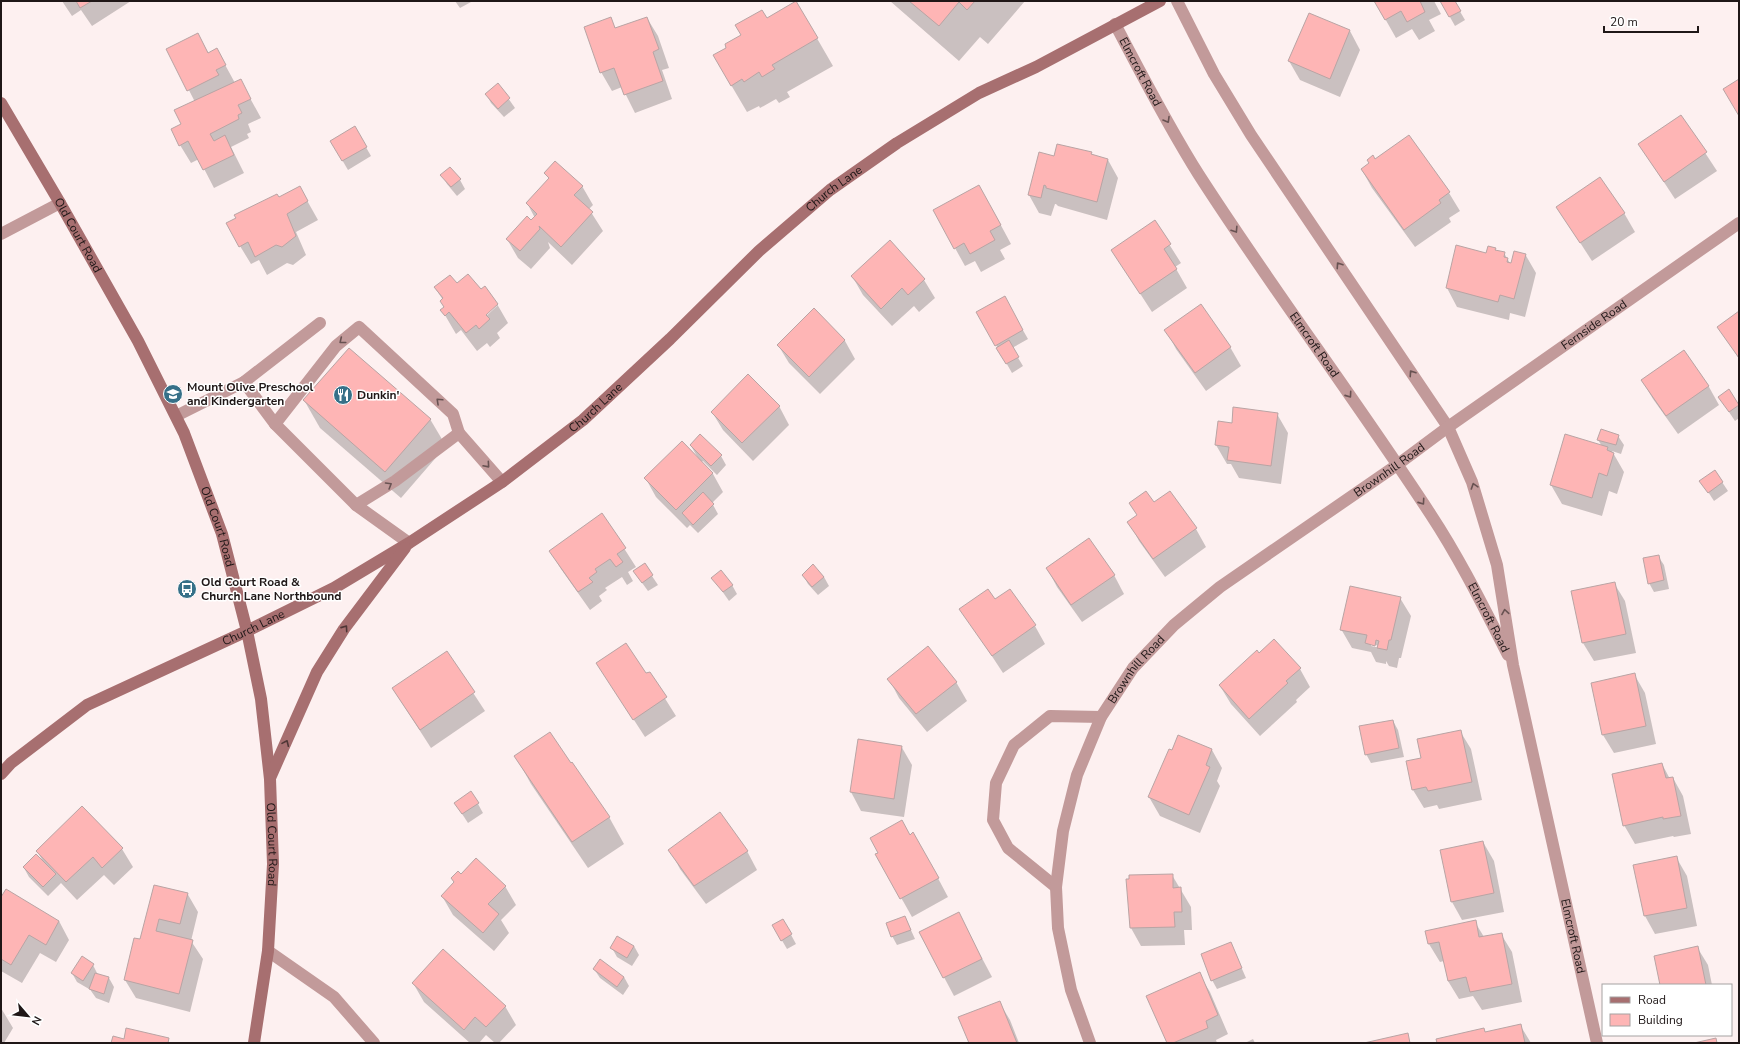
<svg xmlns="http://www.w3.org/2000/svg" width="1740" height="1044" font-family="'Nunito Sans',sans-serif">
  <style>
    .shadow { fill: #0003; fill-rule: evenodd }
    .building { fill: #feb5b5; stroke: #b9a4a4 }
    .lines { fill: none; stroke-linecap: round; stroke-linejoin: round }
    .lane { stroke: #c29a9a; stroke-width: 12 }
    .street { stroke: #c29a9a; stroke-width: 12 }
    .secondary { stroke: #a76f70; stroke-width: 12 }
    .oneway { stroke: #685252 }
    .oneway2 { stroke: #4f3636 }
    .labels { text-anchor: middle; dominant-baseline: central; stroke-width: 3; stroke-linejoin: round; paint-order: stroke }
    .street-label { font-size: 12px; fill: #1f1717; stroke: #fff }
    .poi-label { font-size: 12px; font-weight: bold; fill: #1f1717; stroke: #fff; text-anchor: start }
  </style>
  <rect width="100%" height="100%" fill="#fdf0f0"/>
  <g class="shadow">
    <path d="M62,1h69l-39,25 -11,-16 -9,6z"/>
    <path d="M455,1h15l1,1 -11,6z"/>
    <path d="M890,1h135l-37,43 -8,-7 -21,24z"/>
    <path d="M1375,1h59l7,13 -12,6 6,11 -16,9 -7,-11 -16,9z"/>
    <path d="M1441,1h13l11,19 -10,6z"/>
    <path d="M796,2l37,64 -46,26 3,5 -11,6 -3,-4 -16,9 -1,-2 -12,6 -33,-56 14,-8 14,-13z"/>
    <path d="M1309,14l41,17 10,19 -20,47 -40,-17 -11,-19z"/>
    <path d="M647,18l11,18 11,32 -7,2 10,29 -37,14 -13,-26 -10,4 -11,-19 9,-53 6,10z"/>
    <path d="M198,34l11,20 8,-4 18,33 5,-3 21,38 -13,6 3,8 -4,2 2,4 -18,9 13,26 -30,15 -15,-29 -8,4 -11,-18 2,-20 13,-23 -27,-53z"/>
    <path d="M498,84l17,24 -11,9 -13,-14 -5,-9z"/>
    <path d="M1681,116l36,55 -42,28 -36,-55z"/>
    <path d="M355,128l16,28 -23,14 -17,-29z"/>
    <path d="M1091,153l1,2 16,5 10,18 -11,42 -49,-14 -2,-2h-1l-4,12 -12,-3 -10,-18 26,-37z"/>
    <path d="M1375,160l74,33 11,18 -11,7 2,4 -36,25 -43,-59 -10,-18z"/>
    <path d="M545,173l37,13 11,19 -4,4 14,22 -31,34 -24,-23 2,6 -19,21 -13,-11 -11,-19 28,-21 -8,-15 22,-24z"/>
    <path d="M442,175l18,5 5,9 -8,7 -10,-12z"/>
    <path d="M300,188l18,32 -22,12 10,23 -13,10 -6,-2 -20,12 -8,-15 -8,4 -11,-18 -2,-27z"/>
    <path d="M990,205l21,39 -11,6 5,9 -24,13 -6,-11 -10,5 -10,-18z"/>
    <path d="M1557,207l67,6 11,19 -43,29z"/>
    <path d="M1155,222l26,41 -6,4 12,21 -35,24 -40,-62z"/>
    <path d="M890,242l34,38 11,18 -16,14 -5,-6 -22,20 -29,-31 -11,-19z"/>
    <path d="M1495,249l1,2 8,2 7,12 14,-11 11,19 -11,44 -15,-4 -1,7 -52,-13 -10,-19z"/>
    <path d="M457,285l23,6 2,27 1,1 14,-13v-2l11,19 -11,10 3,5 -10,9 -3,-4 -10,8 -16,-21 -5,4 -14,-24 2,-2 -1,-8 -8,-12z"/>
    <path d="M1004,297l24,42 -16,9 11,18 -11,7 -16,-28z"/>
    <path d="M814,310l31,31 10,18 -35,35 -31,-31 -11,-18z"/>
    <path d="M1739,313v46l-20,-32z"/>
    <path d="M1166,330l64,17 11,19 -35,25 -30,-42z"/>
    <path d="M1683,351l26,36 10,18 -41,29 -25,-35 -11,-19z"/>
    <path d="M1729,390l10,15v13l-4,3 -16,-24z"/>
    <path d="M304,400l126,19 16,27 -45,52 -81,-70z"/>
    <path d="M779,406l10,19 -36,36 -30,-31 -11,-18z"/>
    <path d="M1277,414l11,19 -7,51 -42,-6 -8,-14h-4l-11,-19 3,-23 14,2z"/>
    <path d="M1565,436l37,10 -4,-6 20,-4 6,9 -3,9 -9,-3 12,21 -7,22 -8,-3 -7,25 -40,-12 -11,-19z"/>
    <path d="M691,446l30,10 5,9 -9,10 -14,-14 -2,1 12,12 10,18 -11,11 6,11 -20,19 -8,-8 -3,3 -31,-31 -10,-18 52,-21z"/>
    <path d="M1701,481l21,1 6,9 -14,10z"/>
    <path d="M1130,504h24l42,25 10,18 -41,30 -26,-36 -10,-19 9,-6z"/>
    <path d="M602,514l34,53 -8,5 5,9 -6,4 -5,-8 -17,11 2,2 -8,6 3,5 -12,9 -29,-41 -11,-18z"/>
    <path d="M1658,556l6,9 5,24 -15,3 -5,-9z"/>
    <path d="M644,564l14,21 -10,6 -8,-11z"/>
    <path d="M813,566l11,11 5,9 -11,9 -10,-11 -5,-9z"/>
    <path d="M1047,568l67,7 10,19 -42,28 -25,-35z"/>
    <path d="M713,578l19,7 5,9 -8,7z"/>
    <path d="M1614,583l11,18 11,52 -42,8 -11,-18 -11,-51z"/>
    <path d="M1010,590l25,36 10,18 -42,29 -42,-64 34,-8z"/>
    <path d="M1400,598l11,18 -10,42h-2l-2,10 -8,-2 -3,-5v3l-10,-2 -5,-10 -19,-4 -11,-19zM1371,644l9,2v2l-9,-2z"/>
    <path d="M447,653l38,58 -54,37 -38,-59z"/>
    <path d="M1259,654l41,15 10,18 -14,13 1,2 -37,34 -29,-32 -11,-18z"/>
    <path d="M597,663l49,11 3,-1 27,43 -31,21z"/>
    <path d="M1634,674l11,19 11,51 -42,9 -11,-18z"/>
    <path d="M889,679l67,3 11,19 -40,31 -28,-34z"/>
    <path d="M1393,721l5,9 6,27 -33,6 -5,-9z"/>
    <path d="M1460,731l11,18 11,51 -43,9 -2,-4 -13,3 -11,-18 9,-31z"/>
    <path d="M1179,736l33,14 10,18 -5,13 3,5 -20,47 -40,-17 -11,-19z"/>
    <path d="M859,740l42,6 11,19 -8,52 -43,-6 -10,-19z"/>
    <path d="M516,757l54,8 39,52 15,27 -36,24 -57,-84z"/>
    <path d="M1662,764l8,15 3,-1 10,18 8,38 -17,3 -1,-1 -38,8 -11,-19z"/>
    <path d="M455,803l23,1 5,9 -15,10z"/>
    <path d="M82,808l40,41 11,18 -19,18 -10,-10 -27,25 -16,-17 -13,13 -19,-19 -5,-9 20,-5 -7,-12z"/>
    <path d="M1483,842l11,19 10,51 -42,8 -10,-18z"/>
    <path d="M670,850l77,1 10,19 -51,34 -26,-35z"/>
    <path d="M924,852l24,45 -36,20 -35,-62z"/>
    <path d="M1676,857l11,19 10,50 -42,8 -10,-18 -10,-50z"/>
    <path d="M1172,875l19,32 1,23h-8l1,15 -44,1 -10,-18z"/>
    <path d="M461,876l44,10 11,19 -15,15 8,13 -15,18 -41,-36 -11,-19 12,-13 -2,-5z"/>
    <path d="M155,886l32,7 11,19 -7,29 12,18 -13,53 -54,-14 -11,-18 15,-39z"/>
    <path d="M1,899l58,22 10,19 -13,22 -16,-9 -18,30 -21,-12z"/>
    <path d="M958,913l34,64 -38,19 -34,-64z"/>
    <path d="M905,917l10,22 -18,6 -5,-9z"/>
    <path d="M783,920l13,24 -9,5 -14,-24z"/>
    <path d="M1475,922l9,15 17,-3 11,18 10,50 -40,8 -9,-14 -14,3 -11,-18 -4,-20 -4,1 -11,-18 -3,-12z"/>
    <path d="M1231,944l15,34 -29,11 -5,-9z"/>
    <path d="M634,946l5,9 -7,11 -15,-9 -5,-9z"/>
    <path d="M1697,947l11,18 4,20h-51z"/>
    <path d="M93,965l5,10 11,3 5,9 -5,16 -13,-5 -7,-10v1l-12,-7 -5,-9z"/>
    <path d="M594,969l30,8 5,9 -6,9 -23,-17z"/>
    <path d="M1199,974l11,18 18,42 -12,6 1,3h-49z"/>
    <path d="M413,983l92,23 11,19 -17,18h-4l-9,-8 -7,8h-9l-46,-41z"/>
    <path d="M999,1002l11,18 9,23h-49z"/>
    <path d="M1,1008l12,20 -9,15h-3z"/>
    <path d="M1520,1025l11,18h-93l47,-10z"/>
    <path d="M1253,1039l2,4h-10z"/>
  </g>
  <g class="building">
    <path d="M76,1h16l-12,7z"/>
    <path d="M796,1l22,37 -46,27 3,4 -13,8 -3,-5 -15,10 -2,-3 -11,7 -18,-31 13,-7 -1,-4 16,-9 -6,-10 27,-15 5,8z"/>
    <path d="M909,1h66l-8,9 -8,-8 -20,24z"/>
    <path d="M1374,1h46l5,11 -18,10 -6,-11 -16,9z"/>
    <path d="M1440,1h15l6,10 -12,6z"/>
    <path d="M1309,13l41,17 -20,49 -42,-18z"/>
    <path d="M611,17l4,11 32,-11 12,32 -6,3 10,29 -39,14 -10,-27 -14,5 -16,-46z"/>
    <path d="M198,33l10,20 9,-5 9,17 -10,5 3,5 -32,16 -21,-42z"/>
    <path d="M241,79l10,20 -13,6 4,8 -4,2 1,4 -29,15 4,7 11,-6 9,20 -31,15 -15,-29 -9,5 -8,-17 10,-5 -7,-14z"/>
    <path d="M1739,79v37l-16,-27z"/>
    <path d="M498,83l12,15 -12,11 -13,-15z"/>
    <path d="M1681,115l26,37 -43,30 -26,-38z"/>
    <path d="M355,126l12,21 -25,14 -12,-20z"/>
    <path d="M1409,135l41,57 -11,8 2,3 -37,27 -43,-61 8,-6 -2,-3 6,-5 2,4z"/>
    <path d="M1057,144l35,8 -1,2 17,5 -11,43 -51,-14v-2l-2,-1 -3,13 -13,-3 11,-43 15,4z"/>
    <path d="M555,161l28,25 -9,9 19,17 -32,35 -22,-21 1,3 -20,22 -14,-12 21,-23 4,4 6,-6 -11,-11 23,-25 -5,-5z"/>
    <path d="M450,167l11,12 -10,8 -11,-12z"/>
    <path d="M1600,177l25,36 -45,30 -24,-36z"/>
    <path d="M979,185l22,40 -11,6 5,9 -25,14 -6,-11 -10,6 -21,-39z"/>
    <path d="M300,186l8,15 -21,13 9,22 -14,11 -6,-2 -21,12 -7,-15 -9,5 -13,-24 10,-5 -2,-3 43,-21 2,3z"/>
    <path d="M1155,220l16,24 -7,5 13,20 -37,25 -29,-44z"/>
    <path d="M890,240l35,39 -17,16 -6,-7 -21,21 -30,-33z"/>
    <path d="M1456,245l30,8 2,-7 8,2 -1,2 10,2 -1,5 4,1 -1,4 4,1 3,-12 12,3 -12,45 -14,-4 -2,7 -52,-14z"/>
    <path d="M468,274l13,15 4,-3 13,18 -12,11 4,4 -11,10 -3,-4 -10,8 -17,-21 -4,4 -5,-6 4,-3 -4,-6 3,-3 -9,-11 16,-12 7,8z"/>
    <path d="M1005,296l18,34 -28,16 -19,-34z"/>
    <path d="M1201,304l30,43 -36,26 -31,-43z"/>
    <path d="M814,308l31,32 -36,37 -32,-32z"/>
    <path d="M1739,311v47l-22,-31z"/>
    <path d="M1009,340l10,17 -13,7 -10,-16z"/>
    <path d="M349,348l82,71 -46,53 -82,-72z"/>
    <path d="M1684,350l25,36 -43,30 -25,-36z"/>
    <path d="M748,374l32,32 -38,37 -31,-31z"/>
    <path d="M1729,389l10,16 -10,7 -11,-15z"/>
    <path d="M1233,407l45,6 -7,53 -44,-6 2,-13 -14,-2 3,-24 14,2z"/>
    <path d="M1601,429l18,6 -3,10 -19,-5z"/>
    <path d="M700,434l22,21 -11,11 -21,-21z"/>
    <path d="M1565,434l43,13 -1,3 7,3 -7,23 -8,-3 -7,25 -42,-13z"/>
    <path d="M682,441l31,32 -37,37 -32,-32z"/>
    <path d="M1715,470l8,12 -15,11 -9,-12z"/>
    <path d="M1146,491l8,11 16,-11 27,37 -44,31 -26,-37 10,-7 -8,-12z"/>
    <path d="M703,492l11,12 -21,21 -11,-12z"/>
    <path d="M602,513l24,35 -9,6 6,8 -7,5 -6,-8 -15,10 2,3 -8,6 4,4 -15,10 -29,-41z"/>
    <path d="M1089,538l26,37 -44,30 -25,-37z"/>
    <path d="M1659,555l5,25 -16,4 -5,-26z"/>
    <path d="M645,563l8,12 -11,8 -9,-12z"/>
    <path d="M813,564l11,13 -12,10 -10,-12z"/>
    <path d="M721,570l12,15 -10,7 -12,-14z"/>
    <path d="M1615,582l11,52 -44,9 -11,-52z"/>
    <path d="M1350,586l51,11 -10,43h-2l-2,10 -10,-2 2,-7 -3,-1 -1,6 -10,-3 2,-8 -27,-5z"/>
    <path d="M988,589l7,10 15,-10 26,36 -44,31 -33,-47z"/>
    <path d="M1274,639l27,29 -15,13 2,2 -39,36 -30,-34 38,-35 2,3z"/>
    <path d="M626,643l20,30 4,-1 17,25 -34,23 -37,-57z"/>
    <path d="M928,646l29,36 -41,32 -29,-35z"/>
    <path d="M447,651l28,41 -55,38 -28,-42z"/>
    <path d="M1635,673l11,53 -44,9 -11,-52z"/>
    <path d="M1393,720l6,28 -34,7 -6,-29z"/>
    <path d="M1461,730l11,52 -44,9 -2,-4 -14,3 -6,-29 15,-3 -4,-19z"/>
    <path d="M550,732l21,31 1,-1 38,55 -38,25 -58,-86z"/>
    <path d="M1178,735l34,14 -6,16 4,2 -21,48 -41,-18 21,-48 3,1z"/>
    <path d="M858,739l44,7 -8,53 -44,-7z"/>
    <path d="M1662,763l4,15 7,-1 8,39 -18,3v-2l-40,9 -11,-52z"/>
    <path d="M471,791l8,12 -17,11 -8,-11z"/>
    <path d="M82,806l41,42 -21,20 -9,-11 -27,25 -30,-31z"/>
    <path d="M720,812l28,39 -54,35 -26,-36z"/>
    <path d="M902,820l8,15 3,-3 26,46 -39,21 -25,-45 3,-1 -8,-15z"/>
    <path d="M1483,841l11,52 -43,9 -11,-52z"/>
    <path d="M36,854l20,20 -13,13 -20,-20z"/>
    <path d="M1677,856l10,52 -43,8 -11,-51z"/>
    <path d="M476,858l30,28 -18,18 11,10 -16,19 -42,-37 13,-14 -3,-4 7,-7 3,3z"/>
    <path d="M1173,874v14l8,-1 1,25h-8l1,15 -45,1 -4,-49h3v-4z"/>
    <path d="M154,885l34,8 -8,31 -21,-5 -3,12 37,9 -14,54 -55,-14 10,-42 6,1z"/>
    <path d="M6,889l53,32 -13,24 -17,-10 -18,30 -10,-6v-62z"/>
    <path d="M959,912l23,47 -39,19 -24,-46z"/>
    <path d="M905,916l6,14 -20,7 -5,-14z"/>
    <path d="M783,919l9,15 -11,7 -9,-16z"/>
    <path d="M1476,920l3,17 23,-4 10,51 -42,8 -4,-15 -18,4 -9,-39 -11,2 -3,-13z"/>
    <path d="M617,936l17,10 -7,12 -17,-10z"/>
    <path d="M1231,942l11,26 -31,13 -10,-27z"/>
    <path d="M1698,946l8,39h-46l-6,-29z"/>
    <path d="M443,949l63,57 -20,21 -11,-10 -11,13 -52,-47z"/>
    <path d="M82,956l12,8 -11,17 -12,-8z"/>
    <path d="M600,959l24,18 -7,10 -24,-18z"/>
    <path d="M1200,972l18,43 -12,6 2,7 -35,15h-6l-21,-47z"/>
    <path d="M95,973l14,4 -5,17 -15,-5z"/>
    <path d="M1000,1001l17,42h-48l-11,-26z"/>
    <path d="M1521,1024l4,19h-88l-1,-4 48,-11 1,4z"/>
    <path d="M126,1028l43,10 -1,5h-57l2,-7 11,3z"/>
    <path d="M1408,1033l2,10h-46z"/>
    <path d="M1716,1038l1,5h-23z"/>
  </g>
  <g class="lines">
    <g class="lane">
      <path d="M1,234l59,-31"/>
      <path d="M244,382l76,-59"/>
      <path d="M176,416l68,-34 31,42 81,81 53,38"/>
      <path d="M275,424l61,-78 23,-19 94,87 6,19"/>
      <path d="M356,505l39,-24 64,-48 43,49"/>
      <path d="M1056,887l-48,-39 -15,-28 3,-37 18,-38 36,-29 51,1"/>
      <path d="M268,951l66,46 40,46"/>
    </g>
    <g class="street">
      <path id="s1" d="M1177,1l37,73 37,61 197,292 24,55 25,83 16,100 84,378"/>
      <path id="s2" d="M1115,24c27,51 53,102 84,151 74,115 157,225 232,340 29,44 53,93 77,140"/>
      <path id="s3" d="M1090,1043l-19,-53 -13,-62 -2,-41 7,-56 14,-56 24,-58 32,-49 41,-43 46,-38 177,-122 51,-38 291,-204"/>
    </g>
    <g class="secondary">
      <path id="s4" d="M1,103l59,100 78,138 46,92 38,101 25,97 14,68 9,80 3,85 -5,87 -14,92"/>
      <path id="s5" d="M1,774l10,-11 76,-58 160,-74 87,-43 75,-45 93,-61 81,-62 87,-81 89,-88 71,-61 67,-47 82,-50 57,-26 124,-66"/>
      <path d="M270,778l47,-106 27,-43 61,-81"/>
    </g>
  </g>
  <defs><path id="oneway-chevron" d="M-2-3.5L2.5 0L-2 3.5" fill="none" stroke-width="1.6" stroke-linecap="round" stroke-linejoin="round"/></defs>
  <g class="oneway">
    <use href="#oneway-chevron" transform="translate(1167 120) rotate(60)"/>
    <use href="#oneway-chevron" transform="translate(1235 230) rotate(57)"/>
    <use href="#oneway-chevron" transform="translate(1339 265) rotate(-124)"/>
    <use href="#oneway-chevron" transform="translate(342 341) rotate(141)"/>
    <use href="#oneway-chevron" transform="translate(1412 373) rotate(-124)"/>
    <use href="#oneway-chevron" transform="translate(1349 395) rotate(55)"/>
    <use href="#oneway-chevron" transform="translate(439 401) rotate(-137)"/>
    <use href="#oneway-chevron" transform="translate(487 465) rotate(49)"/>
    <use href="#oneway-chevron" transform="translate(389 485) rotate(-31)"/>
    <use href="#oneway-chevron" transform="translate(1474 486) rotate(-108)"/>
    <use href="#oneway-chevron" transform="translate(1422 502) rotate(55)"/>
    <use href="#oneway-chevron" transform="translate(1505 612) rotate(-99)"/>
  </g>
  <g class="oneway2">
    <use href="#oneway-chevron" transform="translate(345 628) rotate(-55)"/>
    <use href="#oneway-chevron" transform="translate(286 743) rotate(-66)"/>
  </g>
  <defs>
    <g id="school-disc" transform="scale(1)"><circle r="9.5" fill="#367088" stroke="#fff"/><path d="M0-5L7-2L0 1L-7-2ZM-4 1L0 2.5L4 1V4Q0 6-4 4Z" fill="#fff"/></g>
    <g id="restaurant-disc" transform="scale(1)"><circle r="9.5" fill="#367088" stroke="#fff"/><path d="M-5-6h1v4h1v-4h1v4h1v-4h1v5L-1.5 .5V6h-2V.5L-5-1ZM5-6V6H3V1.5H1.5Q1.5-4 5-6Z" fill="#fff"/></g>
    <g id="bus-disc" transform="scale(1)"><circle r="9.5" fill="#367088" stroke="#fff"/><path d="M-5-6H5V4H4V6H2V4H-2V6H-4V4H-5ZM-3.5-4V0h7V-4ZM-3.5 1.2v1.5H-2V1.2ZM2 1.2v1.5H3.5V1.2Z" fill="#fff"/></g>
  </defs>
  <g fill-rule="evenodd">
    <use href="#school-disc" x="173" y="394"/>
    <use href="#restaurant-disc" x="343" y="395"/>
    <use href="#bus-disc" x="187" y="589"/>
  </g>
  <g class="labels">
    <g class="street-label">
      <text stroke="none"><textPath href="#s2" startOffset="54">Elmcroft Road</textPath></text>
      <text stroke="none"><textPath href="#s5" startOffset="1026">Church Lane</textPath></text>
      <text stroke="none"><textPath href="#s4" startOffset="153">Old Court Road</textPath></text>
      <text stroke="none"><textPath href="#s3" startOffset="972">Fernside Road</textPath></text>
      <text stroke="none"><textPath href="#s2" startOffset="378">Elmcroft Road</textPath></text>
      <text stroke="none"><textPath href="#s5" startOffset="702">Church Lane</textPath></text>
      <text stroke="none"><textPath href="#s3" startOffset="721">Brownhill Road</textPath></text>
      <text stroke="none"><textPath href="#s4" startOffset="477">Old Court Road</textPath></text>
      <text stroke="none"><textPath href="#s2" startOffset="702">Elmcroft Road</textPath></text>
      <text stroke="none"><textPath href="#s5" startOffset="294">Church Lane</textPath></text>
      <text stroke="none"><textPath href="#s3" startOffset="397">Brownhill Road</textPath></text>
      <text stroke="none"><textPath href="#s4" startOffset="801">Old Court Road</textPath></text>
      <text stroke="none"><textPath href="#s1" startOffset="1031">Elmcroft Road</textPath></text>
    </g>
    <g class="poi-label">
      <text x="187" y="387">Mount Olive Preschool<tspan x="187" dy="14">and Kindergarten</tspan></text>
      <text x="357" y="395">Dunkin'</text>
      <text x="201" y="582">Old Court Road &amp;<tspan x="201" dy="14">Church Lane Northbound</tspan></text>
    </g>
  </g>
  <rect width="1740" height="1044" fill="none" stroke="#1f1717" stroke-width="4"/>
  <rect x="1602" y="984" width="130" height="52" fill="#ffffff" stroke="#a5a2a2"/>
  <rect x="1610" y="997" width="20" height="6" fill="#a76f70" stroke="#a5a2a2"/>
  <text x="1638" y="1004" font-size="12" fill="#1f1717">Road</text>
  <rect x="1610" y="1014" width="20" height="12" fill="#feb5b5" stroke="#a5a2a2"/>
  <text x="1638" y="1024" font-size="12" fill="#1f1717">Building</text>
  <g transform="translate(28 1016) rotate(118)" stroke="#ffffff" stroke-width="3" paint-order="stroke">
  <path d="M0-3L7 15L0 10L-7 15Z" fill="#1f1717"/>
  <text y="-6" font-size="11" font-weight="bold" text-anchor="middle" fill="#1f1717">N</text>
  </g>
  <path d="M1604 26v6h94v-6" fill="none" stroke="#1f1717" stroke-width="2"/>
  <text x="1610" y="26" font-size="12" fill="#1f1717" stroke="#ffffff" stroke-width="3" paint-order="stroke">20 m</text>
</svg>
